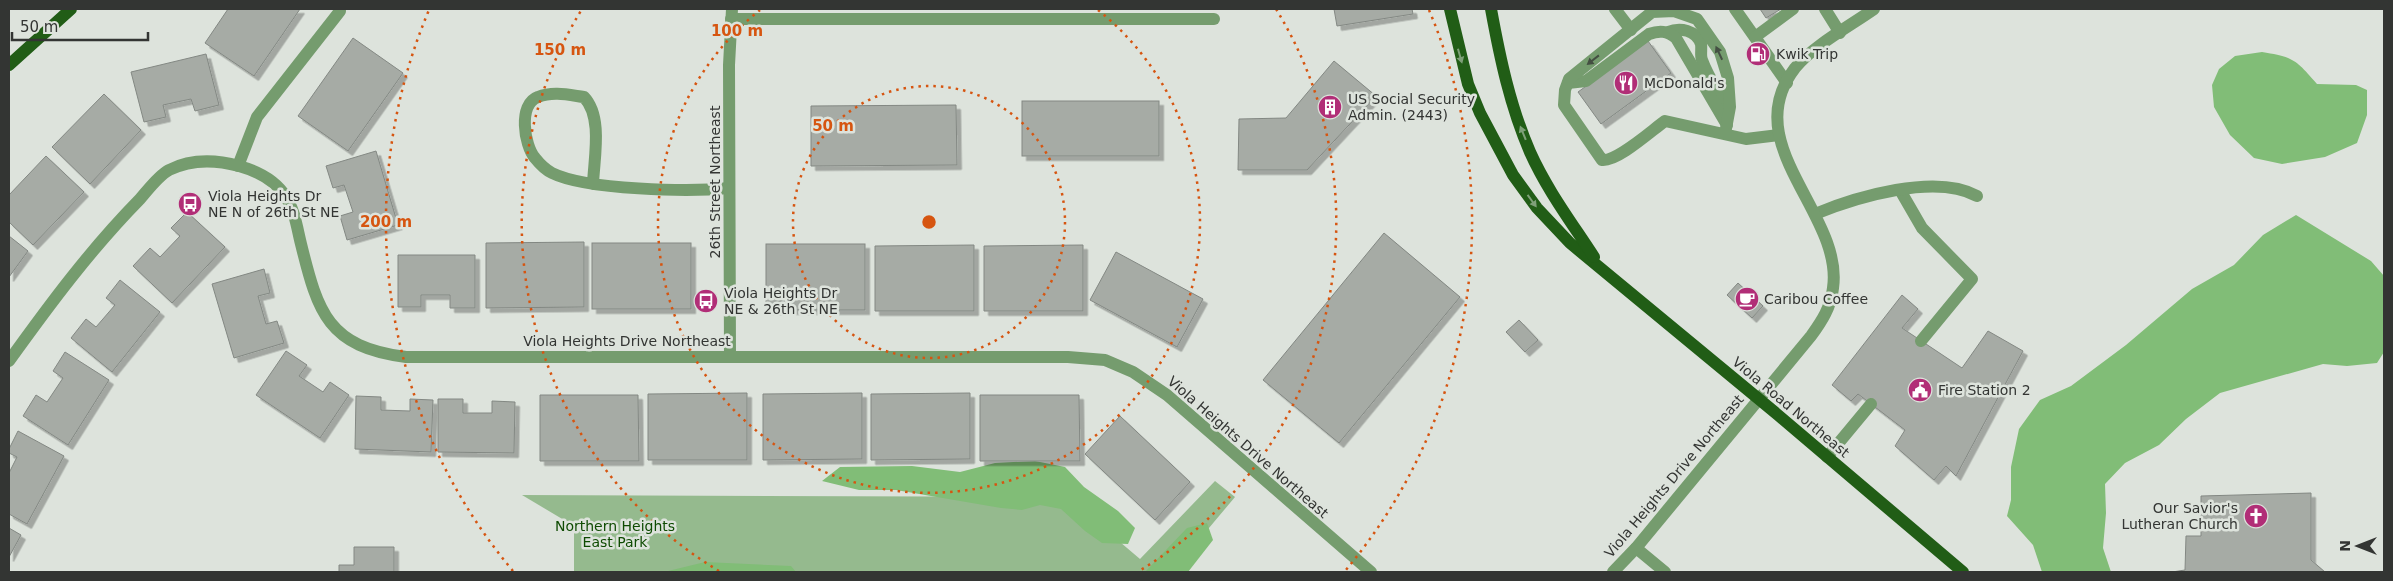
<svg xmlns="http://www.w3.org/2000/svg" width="2393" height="581" font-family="'DejaVu Sans',sans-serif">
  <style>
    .green { fill: #95ba8e }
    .forest { fill: #81bd77 }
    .building { fill: #a6aba5; stroke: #838883; filter: url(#shadow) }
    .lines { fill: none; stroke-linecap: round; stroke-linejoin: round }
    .minor { stroke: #759c6e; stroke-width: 12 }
    .major { stroke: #215d16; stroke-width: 12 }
    .oneway { fill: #444f42 }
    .oneway2 { fill: #7fa079 }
    .ring { fill: none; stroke: #d65510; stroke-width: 2.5; stroke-dasharray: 2.5 5 }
    .labels { text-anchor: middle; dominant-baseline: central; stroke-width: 5; stroke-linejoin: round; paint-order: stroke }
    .poi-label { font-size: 14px; fill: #333533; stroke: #dde3dc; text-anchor: start }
    .street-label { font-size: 14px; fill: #333533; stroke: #dde3dc }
    .park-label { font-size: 14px; fill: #0e4b02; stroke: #dde3dc }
    .centre { fill: #d65510; stroke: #dde3dc; stroke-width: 2.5 }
    .ring-label { font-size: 15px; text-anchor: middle; font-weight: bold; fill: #d65510; stroke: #dde3dc; stroke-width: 5; stroke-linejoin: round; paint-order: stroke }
  </style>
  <defs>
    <filter id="shadow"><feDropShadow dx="4.5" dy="4.5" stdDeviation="0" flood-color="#0004"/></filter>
  </defs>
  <rect width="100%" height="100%" fill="#dde3dc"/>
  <path class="green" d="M1215,481l20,16 -63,75h-598v-46l-52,-31 545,2 73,62z"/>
  <g class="forest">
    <path d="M2262,52c32,5 34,8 55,32l39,1 11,5v25l-10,28 -32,14 -43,7 -28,-6 -24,-23 -16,-28 -2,-22 7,-16 16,-13z"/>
    <path d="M2296,215l75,46 13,15v76l-7,11 -30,3 -24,-2 -103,29 -34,26 -27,26 -34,18 -20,21 1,29 -3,35 8,24h-69l-9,-27 -26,-29 4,-16v-33l8,-38 21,-29 31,-14 55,-41 66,-56 42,-24 29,-30z"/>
    <path d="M1035,461l30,6 19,20 34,24 17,17 -7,16 -26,-1 -17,-12 -24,-22 -21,-4 -18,5 -21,-2 -105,-18h-37l-37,-9 18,-14 72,-1 48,6 35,-9z"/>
    <path d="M1207,523l6,17 -25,32h-43l42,-44z"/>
    <path d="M705,562l86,4 5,6h-132z"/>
  </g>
  <g class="building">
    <path d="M228,9h72l-46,67 -49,-33z"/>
    <path d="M1334,9h78l1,5 -76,12z"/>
    <path d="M1760,9h21l-15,9z"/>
    <path d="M353,38l50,35 -55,78 -50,-35z"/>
    <path d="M1648,41l23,32 -70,51 -23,-32z"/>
    <path d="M206,54l13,51 -24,6 -4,-12 -28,6 3,12 -22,5 -13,-50z"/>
    <path d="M1334,61l42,35 -69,74h-69l1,-51 47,-1z"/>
    <path d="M104,94l37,36 -51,54 -38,-37z"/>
    <rect x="1022" y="101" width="137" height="55"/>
    <path d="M956,105l1,60 -146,1v-60z"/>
    <path d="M376,151l22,74 -51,15 -7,-24 13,-4 -9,-27 -11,3 -7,-22z"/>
    <path d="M46,156l38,36 -51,53 -24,-23v-27z"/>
    <path d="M187,212l38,35 -53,56 -39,-37 17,-18 10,9 20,-21 -9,-8z"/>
    <path d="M1384,233l76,64 -121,146 -76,-63z"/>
    <path d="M9,236l19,15 -19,26z"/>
    <path d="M584,242v65l-98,1v-65z"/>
    <rect x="592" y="243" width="99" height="66"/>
    <rect x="766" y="244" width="99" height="66"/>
    <path d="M974,245v66h-99v-65z"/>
    <path d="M1083,245v66h-99v-65z"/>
    <path d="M1116,252l87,47 -26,48 -87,-47z"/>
    <path d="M398,255h77v53h-25v-13h-29v12h-23z"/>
    <path d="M264,269l6,24 -12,3 8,28 11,-3 7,22 -50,15 -22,-74z"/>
    <path d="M120,280l40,32 -48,60 -41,-34 15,-19 10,8 19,-22 -9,-7z"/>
    <path d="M1738,283l25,23 -11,12 -25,-23z"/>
    <path d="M1902,295l16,14 -16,19 60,40 26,-37 35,20 -67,125 -10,-10 -12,14 -39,-34 10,-16 -47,-36 -7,7 -19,-16z"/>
    <path d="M1519,320l19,20 -13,12 -19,-20z"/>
    <path d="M286,351l21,14 -8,11 24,16 7,-10 19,13 -29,43 -64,-43z"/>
    <path d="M65,352l44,28 -41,65 -45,-29 13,-21 11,7 16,-24 -10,-7z"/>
    <path d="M747,393v67h-99v-66z"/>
    <path d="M862,393v66l-99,1v-66z"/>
    <path d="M970,393v66l-99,1v-66z"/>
    <path d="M540,395h98l1,66h-99z"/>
    <path d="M980,395h99l1,66h-100z"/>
    <path d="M356,396l25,1v13l29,1v-12l23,1 -2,52 -76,-3z"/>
    <path d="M438,399h25v14h29v-12l23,1 -1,51 -76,-1z"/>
    <path d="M1120,416l70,66 -35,38 -70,-66z"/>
    <path d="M18,431l46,25 -37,68 -18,-10v-41l8,-16 -8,-4v-4z"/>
    <path d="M2311,493v67l14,12h-153l13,-2 1,-34h15v-40z"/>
    <path d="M9,528l12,7 -12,22z"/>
    <path d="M354,547h40v25h-55v-7h15z"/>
  </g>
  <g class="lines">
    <g class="minor">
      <path d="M1615,9l16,21"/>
      <path d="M1735,9l52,74"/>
      <path d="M1825,9l15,24"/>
      <path d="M731,19h483"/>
      <path d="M1668,32c12,-5 28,-2 33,12 1,5 -1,11 1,16 6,17 18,34 26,50"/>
      <path d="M1755,37l38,-28"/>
      <path d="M1568,83l18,-2 63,-47c11,-4 18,-3 27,4l51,87"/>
      <path d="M1725,134l5,-27 -2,-29 -8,-26 -23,-33 -23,-8 -22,1 -83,67 -4,11 -1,15 38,55c15,2 49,-29 63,-39l81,18 33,-4"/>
      <path d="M238,166l19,-49 83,-106"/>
      <path d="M593,184c1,-26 10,-67 -9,-87 -15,-2 -31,-6 -46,0 -20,7 -14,48 -3,61 4,5 11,12 17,15 34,17 138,19 177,15"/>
      <path d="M1900,190l22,38 50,51 -51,62"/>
      <path d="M1815,214c41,-17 121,-41 162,-18"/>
      <path d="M730,356l-1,-291 3,-56"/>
      <path d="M9,361c41,-57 81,-111 131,-162 8,-9 18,-23 29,-29 22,-11 48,-10 70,-4 18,5 37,15 47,31 9,14 11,31 15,47 17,69 27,103 105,113h662l37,3 28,12 34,23 204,177"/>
      <path d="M1827,457l44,-53"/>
      <path d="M1636,548l29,24"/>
      <path d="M1613,572l23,-24 175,-212c11,-15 20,-29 22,-48 11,-74 -97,-144 -38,-220 19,-23 55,-42 79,-59"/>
    </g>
    <g class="major">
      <path d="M1450,9l18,75 12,29 33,62 24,33 33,35 208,172 185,157"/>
      <path d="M1491,9c9,49 19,97 39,143 17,38 42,71 64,105"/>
      <path d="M9,65l62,-56"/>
    </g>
  </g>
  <defs><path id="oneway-solid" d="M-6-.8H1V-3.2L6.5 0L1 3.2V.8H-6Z" transform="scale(1.25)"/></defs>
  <g class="oneway">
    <use href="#oneway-solid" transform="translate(1719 53) rotate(-115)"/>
    <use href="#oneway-solid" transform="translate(1593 60) rotate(142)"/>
  </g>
  <g class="oneway2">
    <use href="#oneway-solid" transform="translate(1460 56) rotate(74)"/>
    <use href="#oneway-solid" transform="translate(1523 133) rotate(-112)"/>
    <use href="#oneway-solid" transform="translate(1532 201) rotate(54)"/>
  </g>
  <g class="ring">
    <circle cx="929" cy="222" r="136"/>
    <path d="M1098 10A271 271 0 1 1 760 10"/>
    <path d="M719 571A407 407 0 0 1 582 9M1276 9A407 407 0 0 1 1139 571"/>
    <path d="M513 571A543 543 0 0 1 429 10M1429 10A543 543 0 0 1 1345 571"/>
  </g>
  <defs>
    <g id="fuel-disc" transform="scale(1.25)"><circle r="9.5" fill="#b12e77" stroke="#dde3dc"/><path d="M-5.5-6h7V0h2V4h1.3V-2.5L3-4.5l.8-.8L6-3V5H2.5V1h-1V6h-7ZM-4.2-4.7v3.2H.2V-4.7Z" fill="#fff"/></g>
    <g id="restaurant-disc" transform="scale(1.25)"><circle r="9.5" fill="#b12e77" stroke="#dde3dc"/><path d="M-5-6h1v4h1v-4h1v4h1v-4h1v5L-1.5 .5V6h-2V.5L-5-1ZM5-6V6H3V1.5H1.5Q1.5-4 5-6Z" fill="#fff"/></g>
    <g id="building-disc" transform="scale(1.25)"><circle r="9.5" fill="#b12e77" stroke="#dde3dc"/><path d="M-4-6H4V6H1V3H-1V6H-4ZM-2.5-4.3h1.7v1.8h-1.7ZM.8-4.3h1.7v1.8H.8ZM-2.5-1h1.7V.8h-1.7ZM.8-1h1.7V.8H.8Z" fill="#fff"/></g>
    <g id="bus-disc" transform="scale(1.25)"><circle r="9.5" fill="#b12e77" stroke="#dde3dc"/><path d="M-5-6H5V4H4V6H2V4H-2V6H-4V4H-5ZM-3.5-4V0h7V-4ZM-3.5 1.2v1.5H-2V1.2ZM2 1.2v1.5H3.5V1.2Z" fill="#fff"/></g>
    <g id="cafe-disc" transform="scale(1.25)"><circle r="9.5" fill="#b12e77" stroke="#dde3dc"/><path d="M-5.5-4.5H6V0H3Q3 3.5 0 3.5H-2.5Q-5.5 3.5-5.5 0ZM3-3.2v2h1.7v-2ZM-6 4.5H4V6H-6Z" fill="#fff"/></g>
    <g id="civic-disc" transform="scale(1.25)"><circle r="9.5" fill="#b12e77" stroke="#dde3dc"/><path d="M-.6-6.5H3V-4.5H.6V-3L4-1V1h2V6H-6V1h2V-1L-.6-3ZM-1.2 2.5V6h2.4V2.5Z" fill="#fff"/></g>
    <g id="church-disc" transform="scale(1.25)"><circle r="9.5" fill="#b12e77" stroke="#dde3dc"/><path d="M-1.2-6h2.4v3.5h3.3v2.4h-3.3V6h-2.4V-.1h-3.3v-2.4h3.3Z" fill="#fff"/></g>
  </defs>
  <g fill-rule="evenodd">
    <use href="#fuel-disc" x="1758" y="54"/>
    <use href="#restaurant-disc" x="1626" y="83"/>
    <use href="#building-disc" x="1330" y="107"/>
    <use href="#bus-disc" x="190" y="204"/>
    <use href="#cafe-disc" x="1747" y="299"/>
    <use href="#bus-disc" x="706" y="301"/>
    <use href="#civic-disc" x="1920" y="390"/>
    <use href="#church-disc" x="2256" y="516"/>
  </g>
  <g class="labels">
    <g class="poi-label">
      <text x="1776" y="54">Kwik Trip</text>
      <text x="1644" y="83">McDonald's</text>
      <text x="1348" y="99">US Social Security<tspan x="1348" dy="16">Admin. (2443)</tspan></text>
      <text x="208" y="196">Viola Heights Dr<tspan x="208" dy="16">NE N of 26th St NE</tspan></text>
      <text x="724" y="293">Viola Heights Dr<tspan x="724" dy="16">NE &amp; 26th St NE</tspan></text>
      <text x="1764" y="299">Caribou Coffee</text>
      <text x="1938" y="390">Fire Station 2</text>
      <text x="2238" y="508" text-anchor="end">Our Savior's<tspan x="2238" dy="16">Lutheran Church</tspan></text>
    </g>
    <g class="street-label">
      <text transform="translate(715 182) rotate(-90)">26th Street Northeast</text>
      <text x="627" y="341">Viola Heights Drive Northeast</text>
      <text transform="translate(1791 407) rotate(40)">Viola Road Northeast</text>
      <text transform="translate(1248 447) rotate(41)">Viola Heights Drive Northeast</text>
      <text transform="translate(1674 476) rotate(-50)">Viola Heights Drive Northeast</text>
    </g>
    <g class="park-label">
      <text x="615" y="526">Northern Heights<tspan x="615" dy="16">East Park</tspan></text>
    </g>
  </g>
  <circle cx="929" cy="222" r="8" class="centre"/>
  <g class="ring-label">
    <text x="737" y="36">100 m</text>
    <text x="560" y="55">150 m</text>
    <text x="833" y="131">50 m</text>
    <text x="386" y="227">200 m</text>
  </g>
  <rect width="2393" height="581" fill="none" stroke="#333533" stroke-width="20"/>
  <g transform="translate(2358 546) rotate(270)" stroke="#dde3dc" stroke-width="4" paint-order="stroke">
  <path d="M0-4L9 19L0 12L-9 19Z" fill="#333533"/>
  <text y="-8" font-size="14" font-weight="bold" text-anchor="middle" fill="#333533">N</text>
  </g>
  <path d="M12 32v8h136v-8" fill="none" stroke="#333533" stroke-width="2.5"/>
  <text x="20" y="32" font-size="15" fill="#333533" stroke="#dde3dc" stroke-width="4" paint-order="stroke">50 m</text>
</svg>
